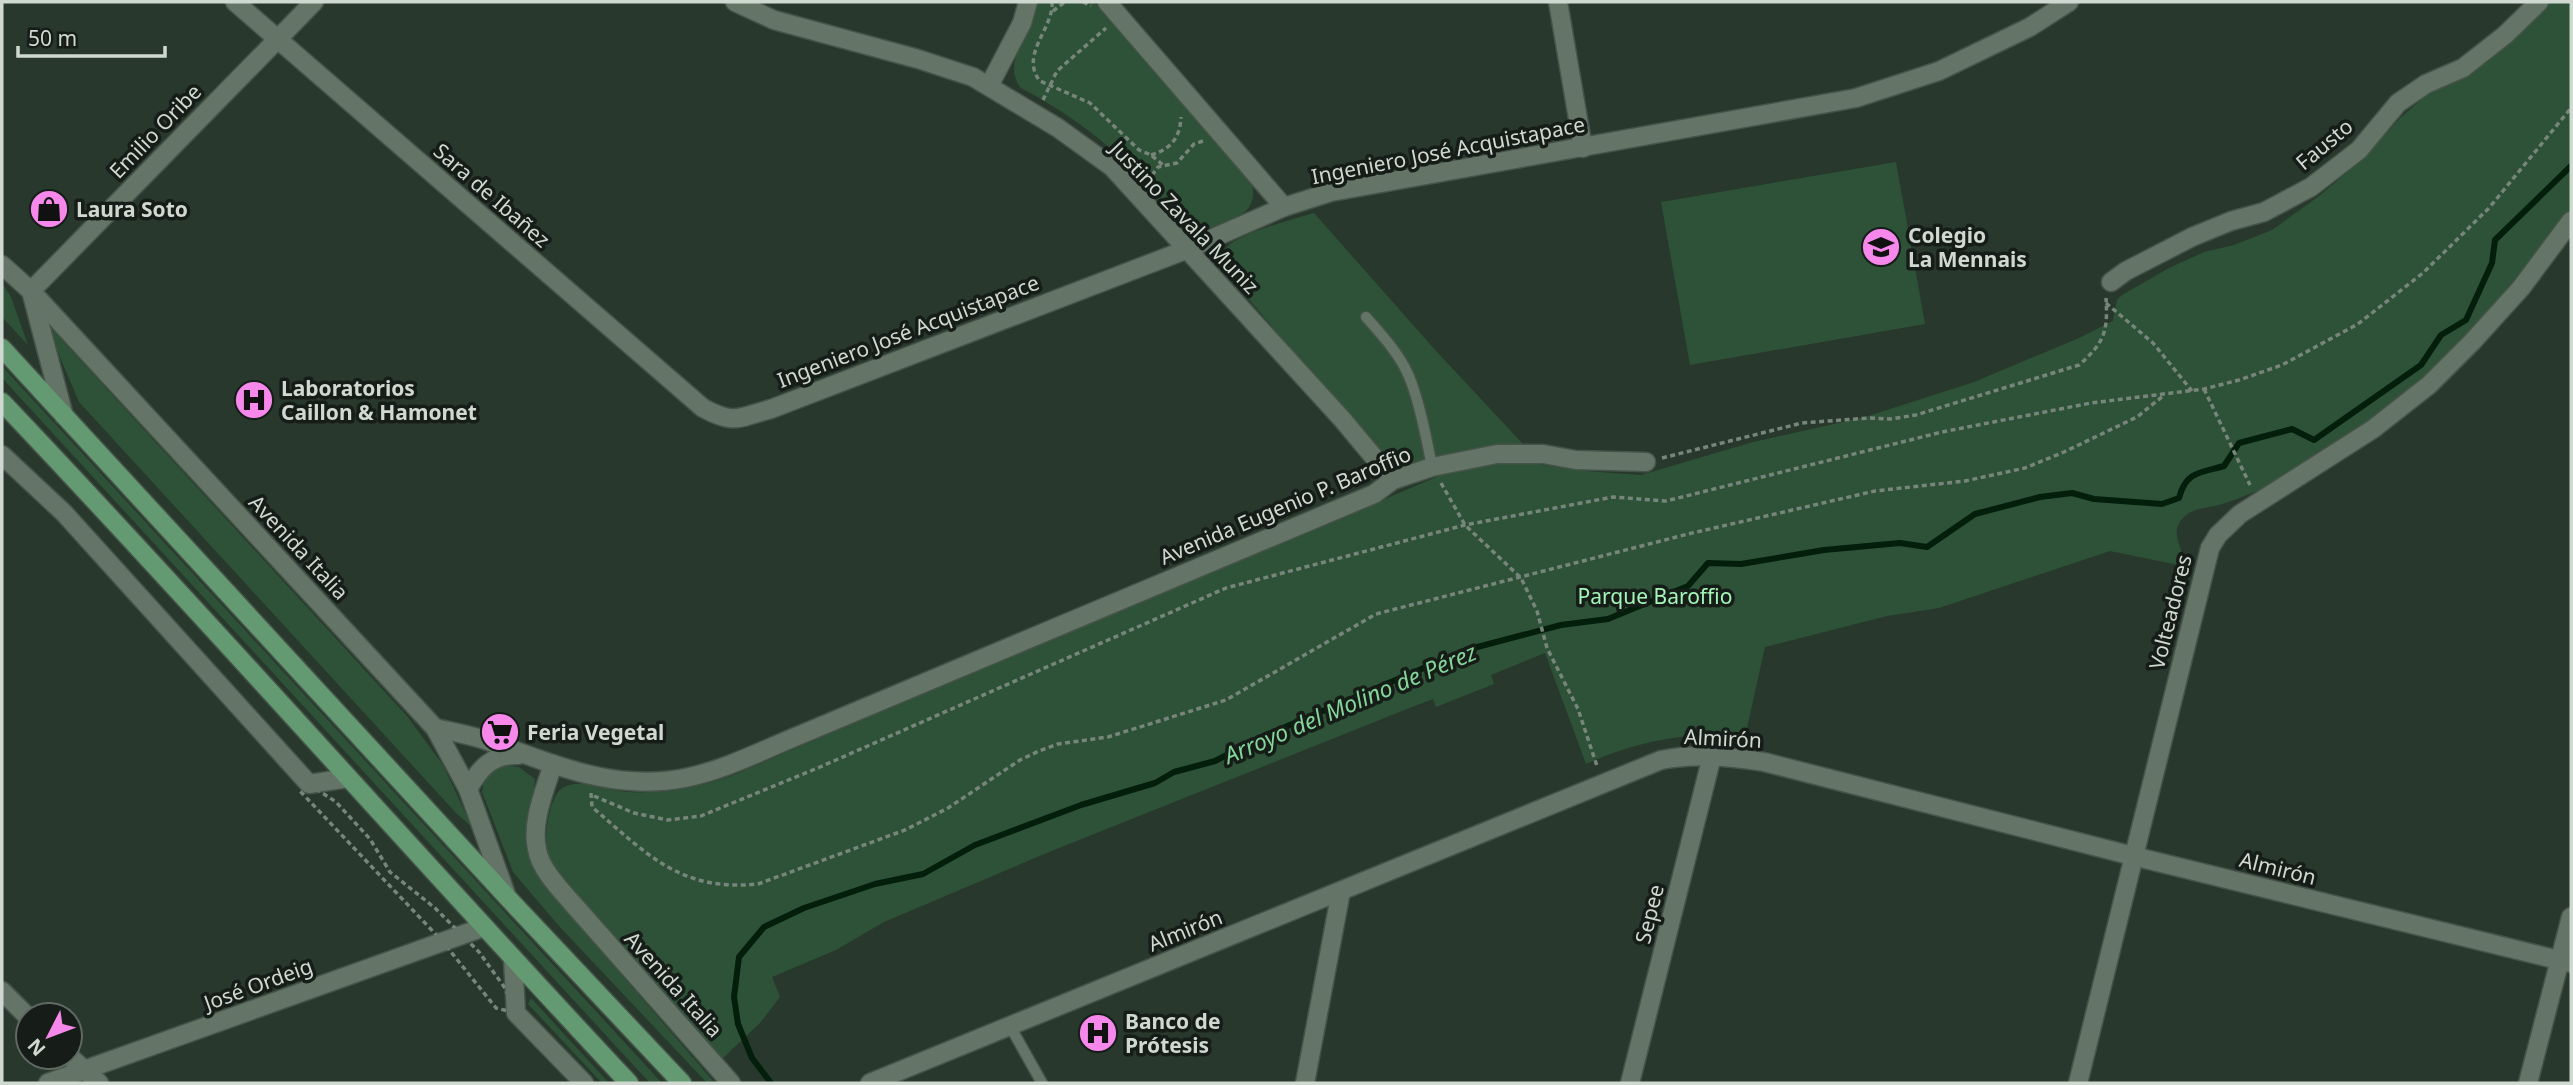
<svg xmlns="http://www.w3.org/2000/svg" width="2573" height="1085" font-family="'Noto Sans',sans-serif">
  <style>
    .green { fill: #2d5237 }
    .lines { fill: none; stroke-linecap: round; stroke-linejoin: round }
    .stream { stroke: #031f0c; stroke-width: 6 }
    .lane-casing { stroke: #465349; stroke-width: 13 }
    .street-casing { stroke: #465349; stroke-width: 21 }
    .primary-casing { stroke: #465349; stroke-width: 21 }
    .path { stroke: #78857a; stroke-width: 3.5; stroke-dasharray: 5 3.5; stroke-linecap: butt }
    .lane { stroke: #647568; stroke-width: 10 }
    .street { stroke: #647568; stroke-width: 18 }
    .primary { stroke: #649a72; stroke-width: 18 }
    .labels { text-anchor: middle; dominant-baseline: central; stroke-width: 7; stroke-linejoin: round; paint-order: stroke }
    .street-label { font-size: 21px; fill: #d0d9d1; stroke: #161d18 }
    .poi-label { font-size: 21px; font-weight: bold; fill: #d0d9d1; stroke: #161d18; text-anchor: start }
    .park-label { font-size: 21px; fill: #a5f5b9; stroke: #161d18 }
    .water-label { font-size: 23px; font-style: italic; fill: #85d49a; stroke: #161d18 }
  </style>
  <rect width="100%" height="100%" fill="#28382c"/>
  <g class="green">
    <path d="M1037,2h57l155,176c6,11 6,23 -3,33 -13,9 -39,22 -55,18 -18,-5 -31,-28 -42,-41 -33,-41 -82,-76 -128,-100 -22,-27 15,-57 16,-86z"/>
    <path d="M2546,2h25v212c-45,54 -89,112 -141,160 -32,29 -71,55 -107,79 -33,22 -66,41 -104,52 -12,3 -26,3 -35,12 -17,17 1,29 -1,49l-73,-15 -171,57 -52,8 -122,31 -19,85c-60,2 -105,7 -160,32l-41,-111 -54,22 3,9 -58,23 -3,-8 -16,6 -368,147 -165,70 -48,28 -64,27 8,20 -20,26 -40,38c-44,-51 -89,-102 -132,-154 -12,-15 -32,-32 -39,-50 -6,-16 -1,-62 15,-70 18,-9 43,4 63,5 36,2 71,-4 104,-16l227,-97 80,-36 227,-93 195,-83 56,-6 69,10 56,4 112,-33 112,-25 109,-35 105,-44 34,-17 4,-21 5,-5 47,-27 35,-16 30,-7 38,-15 47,-34 46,-39 35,-39 30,-26z"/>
    <path d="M1896,162l29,162 -235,41 -29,-163z"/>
    <path d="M1314,213l123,139 86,92 -43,6 -77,19 -13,-5 -168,-196c-2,-8 -1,-14 5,-21 13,-14 67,-28 87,-34z"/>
    <path d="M2,283l9,14 17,48 -26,-28z"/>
    <path d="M49,326l358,390 36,49 29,62 -16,-14 -377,-411 -31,-73z"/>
    <path d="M2,366l660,717h-12l-27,-29 -621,-676z"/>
    <path d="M503,765l16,2 16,12c-4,46 -18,59 7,104l173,200h-8l-148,-157 -46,-54 -31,-80 3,-17z"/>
    <path d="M531,998l78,85h-7l-74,-79z"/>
  </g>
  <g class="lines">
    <path class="stream" d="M771,1083l-19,-25 -14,-34 -4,-27 5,-40 25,-30 40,-19 71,-24 48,-10 52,-29 106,-40 74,-22 19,-11 41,-11 49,-25 202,-86 95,-25 47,-6 80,-33 20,-23 33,1 83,-14 76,-7 27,4 48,-33 65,-17 32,-4 22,6 68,5 17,-6c7,-27 21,-25 45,-32l15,-23 53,-14 22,11 107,-75 20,-30 25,-15 26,-57 3,-23 76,-74"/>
    <g class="lane-casing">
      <g id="lane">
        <path d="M1366,317c14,16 30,33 40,53 12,23 21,70 26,97"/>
        <path d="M1010,1026l32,57"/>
      </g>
    </g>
    <g class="street-casing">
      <g id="street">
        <path d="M235,2l468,406c32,17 34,10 68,1l417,-160 96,-42 47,-15 525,-94 83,-27 91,-44 39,-25"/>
        <path d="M735,2l39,18 144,39 55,18 85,51 54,39 230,252 51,61"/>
        <path d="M1107,2l177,205"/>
        <path d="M1558,2l25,146"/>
        <path d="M989,86l33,-63 6,-21"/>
        <path d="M2,265l29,26 404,437 33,61 39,108"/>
        <path d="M2111,282l15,-11 66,-34 39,-16 33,-9 47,-25 48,-37 39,-47 28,-19 37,-16 42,-33 34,-33"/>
        <path d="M64,416l-33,-125 283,-289"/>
        <path d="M2,455l62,58 245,271 39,-6"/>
        <path d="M435,728c18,4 36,7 53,13 66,23 124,51 197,37 40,-8 78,-28 115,-43l574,-241 19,-14 39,-13 65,-13h46l33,6 70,2"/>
        <path d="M553,764c-8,26 -22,57 -16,85 3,20 23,40 36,55l158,179"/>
        <path d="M468,789c12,-21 24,-35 50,-34"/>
        <path d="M513,959l3,54 68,70"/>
        <path d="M2,991l26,26"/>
        <path d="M70,1057l29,26"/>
        <path d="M48,1083l436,-156"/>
        <path d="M870,1083l791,-323c34,-7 68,-4 103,2l369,94 438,107"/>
        <path d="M1305,1083l36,-192"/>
        <path d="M1630,1083l82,-327"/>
        <path d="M2078,1083l132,-535 8,-13 22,-21 133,-85 56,-44 44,-44 48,-53 50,-67"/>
        <path d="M2528,1083l43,-166"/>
      </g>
    </g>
    <g class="primary-casing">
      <g id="primary">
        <path d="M2,348l505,549 175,186"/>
        <path d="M2,402c213,224 416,456 627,681"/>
      </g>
    </g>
    <g class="path">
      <path d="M1052,2c2,26 -33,53 -12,79l50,22 49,47 12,5 13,11"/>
      <path d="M1083,2l8,4"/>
      <path d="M1053,11l12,-9"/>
      <path d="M1043,100l14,-29 49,-43"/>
      <path d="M1151,155c20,-6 29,-17 30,-38"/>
      <path d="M1147,182l11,-15 19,-4 17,-19 9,-3"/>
      <path d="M2106,303l47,40 39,48"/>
      <path d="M2204,389l46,96"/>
      <path d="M1662,458l140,-35 67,-5 21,1 26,-4 163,-50c26,-23 29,-34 27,-67"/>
      <path d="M1441,483l24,42 56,53 16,33 10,37 31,61 19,57"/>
      <path d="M309,784l27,18 34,37 20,33 45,36 44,44 26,36 11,25 -20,-5 -53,-66 -143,-151z"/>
      <path d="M591,793l1,14c55,47 88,85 166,77l147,-54 43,-22 72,-48 19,-9 19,-7 50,-7 118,-37 150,-86 312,-80 187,-43 90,-10 60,-13 39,-16 73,-35 26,-21"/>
      <path d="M594,796l40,17 34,7 33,-4 119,-49 406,-179 239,-63 148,-28 53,4 276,-69 149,-29 113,-14 35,-9 43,-15 76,-41 65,-51 66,-65 82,-100"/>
    </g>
    <use href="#lane" class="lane"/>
    <use href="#street" class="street"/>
    <use href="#primary" class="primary"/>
  </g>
  <defs>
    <g id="shop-disc" transform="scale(2.0125)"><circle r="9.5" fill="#f788eb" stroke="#161d18"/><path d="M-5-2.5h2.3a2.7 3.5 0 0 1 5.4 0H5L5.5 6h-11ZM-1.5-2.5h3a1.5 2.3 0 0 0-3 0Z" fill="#111"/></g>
    <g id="school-disc" transform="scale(2.0125)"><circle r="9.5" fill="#f788eb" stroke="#161d18"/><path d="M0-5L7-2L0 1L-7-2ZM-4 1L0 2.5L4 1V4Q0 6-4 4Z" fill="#111"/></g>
    <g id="hospital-disc" transform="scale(2.0125)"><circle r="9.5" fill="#f788eb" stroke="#161d18"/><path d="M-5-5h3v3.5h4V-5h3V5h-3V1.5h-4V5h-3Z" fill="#111"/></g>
    <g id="supermarket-disc" transform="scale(2.0125)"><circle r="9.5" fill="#f788eb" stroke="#161d18"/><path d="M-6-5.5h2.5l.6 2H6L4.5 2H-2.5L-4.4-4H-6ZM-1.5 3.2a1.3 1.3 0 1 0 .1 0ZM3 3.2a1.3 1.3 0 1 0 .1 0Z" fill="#111"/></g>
  </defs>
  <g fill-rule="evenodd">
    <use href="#shop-disc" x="49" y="209"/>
    <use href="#school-disc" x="1881" y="247"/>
    <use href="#hospital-disc" x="254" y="400"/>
    <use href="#supermarket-disc" x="500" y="732"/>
    <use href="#hospital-disc" x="1098" y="1033"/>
  </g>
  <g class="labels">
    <g class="street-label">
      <text transform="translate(155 131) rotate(-46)">Emilio Oribe</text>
      <text transform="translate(2324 144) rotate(-40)">Fausto</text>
      <text transform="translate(1448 150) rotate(-11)">Ingeniero José Acquistapace</text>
      <text transform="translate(492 195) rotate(41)">Sara de Ibañez</text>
      <text transform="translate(1185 217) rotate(46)">Justino Zavala Muniz</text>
      <text transform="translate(908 331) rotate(-21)">Ingeniero José Acquistapace</text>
      <text transform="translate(1285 505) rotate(-23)">Avenida Eugenio P. Baroffio</text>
      <text transform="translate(299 547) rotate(47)">Avenida Italia</text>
      <text transform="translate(2170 612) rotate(-76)">Volteadores</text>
      <text transform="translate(1723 738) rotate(3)">Almirón</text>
      <text transform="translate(2278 868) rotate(14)">Almirón</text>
      <text transform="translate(1649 914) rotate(-76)">Sepee</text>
      <text transform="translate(1185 930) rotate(-22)">Almirón</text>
      <text transform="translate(258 984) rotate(-20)">José Ordeig</text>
      <text transform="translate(674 984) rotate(48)">Avenida Italia</text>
    </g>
    <g class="poi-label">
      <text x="76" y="209">Laura Soto</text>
      <text x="1908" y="235">Colegio<tspan x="1908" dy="24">La Mennais</tspan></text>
      <text x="281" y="388">Laboratorios<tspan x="281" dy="24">Caillon &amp; Hamonet</tspan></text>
      <text x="527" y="732">Feria Vegetal</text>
      <text x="1125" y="1021">Banco de<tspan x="1125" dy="24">Prótesis</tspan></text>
    </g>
    <g class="park-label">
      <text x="1655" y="596">Parque Baroffio</text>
    </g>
    <g class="water-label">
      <text transform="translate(1350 703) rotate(-23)">Arroyo del Molino de Pérez</text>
    </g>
  </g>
  <rect width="2573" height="1085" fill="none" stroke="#d0d9d1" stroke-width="7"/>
  <g transform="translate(49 1036) rotate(228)"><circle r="33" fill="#161d18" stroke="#606862" stroke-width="2"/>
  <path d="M0-5L12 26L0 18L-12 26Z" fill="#f788eb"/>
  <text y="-10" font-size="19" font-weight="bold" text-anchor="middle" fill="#d0d9d1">N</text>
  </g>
  <path d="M18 46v10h147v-10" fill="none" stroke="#d0d9d1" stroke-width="3.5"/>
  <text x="28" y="46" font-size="21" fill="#d0d9d1" stroke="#161d18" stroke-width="5" paint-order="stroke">50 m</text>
</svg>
